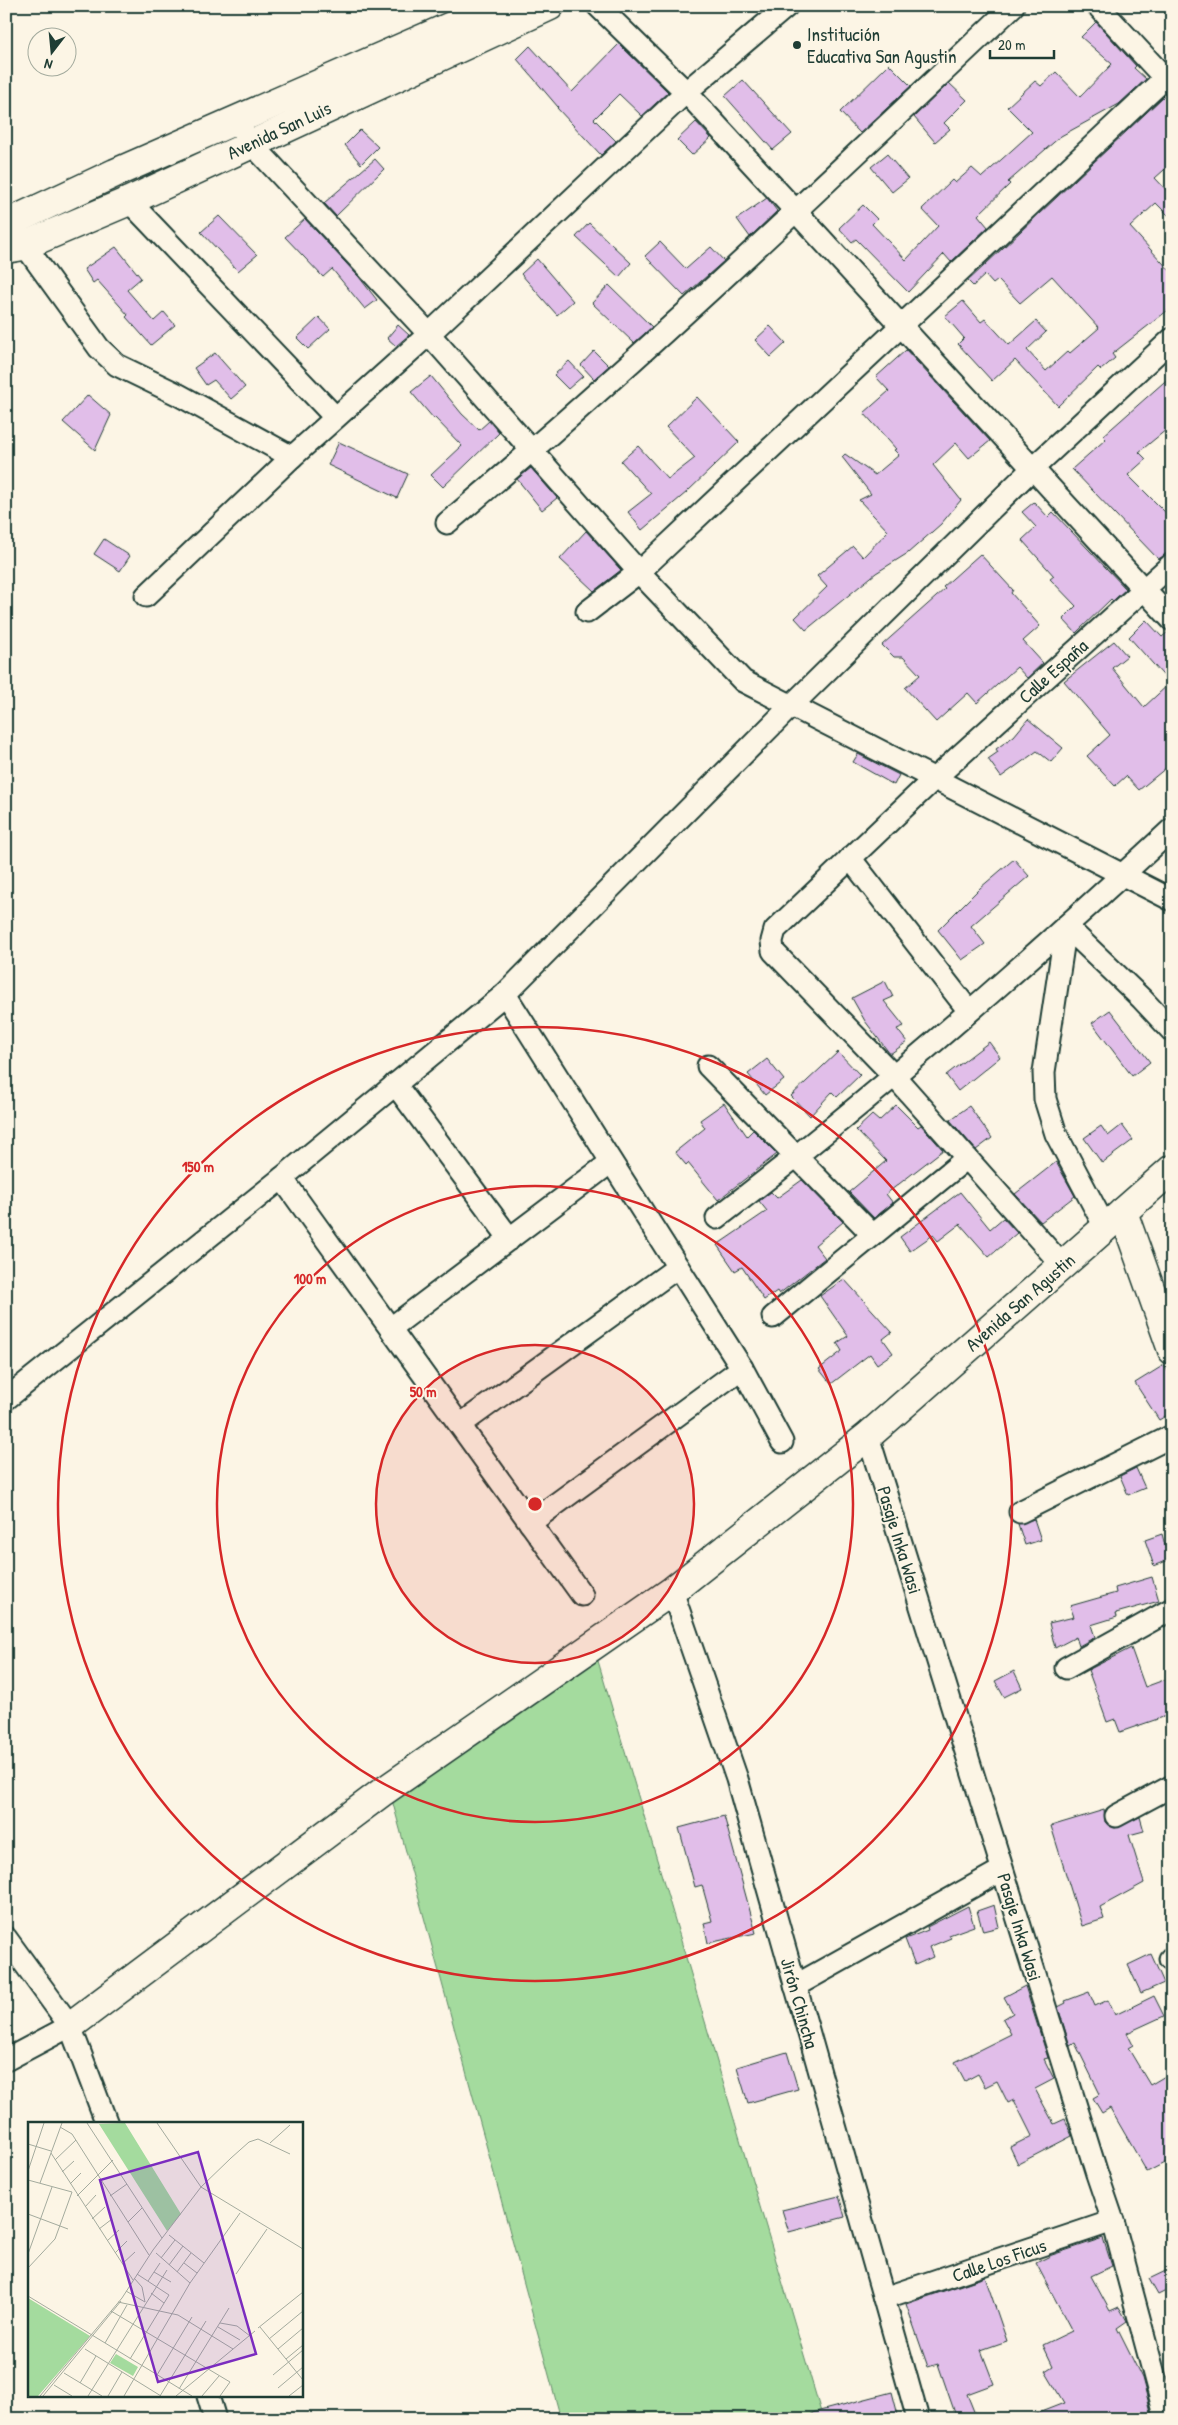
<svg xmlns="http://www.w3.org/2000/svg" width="1178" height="2425" font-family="'Patrick Hand',sans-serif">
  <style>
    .green { fill: #a4db9e; stroke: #628c69 }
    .building { fill: #e1bee9; stroke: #1f3d34 }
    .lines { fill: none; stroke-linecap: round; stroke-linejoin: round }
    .street-casing { stroke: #1f3d34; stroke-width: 25 }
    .secondary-casing { stroke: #1f3d34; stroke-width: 31 }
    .street { stroke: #fcf5e5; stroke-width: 21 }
    .secondary { stroke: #fcf5e5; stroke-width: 28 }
    .ring { fill: none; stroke: #d62828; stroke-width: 2.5 }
    .poi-dot { fill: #1f3d34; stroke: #fcf5e5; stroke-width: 2 }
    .labels { text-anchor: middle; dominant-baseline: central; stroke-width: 4; stroke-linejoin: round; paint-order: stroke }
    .poi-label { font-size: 19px; fill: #1f3d34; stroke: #fcf5e5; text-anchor: start }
    .street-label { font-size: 19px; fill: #1f3d34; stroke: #fcf5e5 }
    .inset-road { fill: none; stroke: #a4ab9e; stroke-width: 1 }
    .view { fill: #7b2cbf; fill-opacity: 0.15; stroke: #7b2cbf; stroke-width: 2.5 }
    .inset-edge { fill: none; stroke: #1f3d34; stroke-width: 2.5 }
    .centre { fill: #d62828; stroke: #fcf5e5; stroke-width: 2.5 }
    .ring-label { font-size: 15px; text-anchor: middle; font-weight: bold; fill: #d62828; stroke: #fcf5e5; stroke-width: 4; stroke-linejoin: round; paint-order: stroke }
  </style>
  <rect width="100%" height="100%" fill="#fcf5e5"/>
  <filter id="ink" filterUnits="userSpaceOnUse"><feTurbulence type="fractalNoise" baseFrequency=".02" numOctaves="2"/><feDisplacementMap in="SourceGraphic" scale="10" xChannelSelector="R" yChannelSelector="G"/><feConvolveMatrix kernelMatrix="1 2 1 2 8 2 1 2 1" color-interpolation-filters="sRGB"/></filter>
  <g filter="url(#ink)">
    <path class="green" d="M593,1644l230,775h-262l-172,-630z"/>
    <g class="building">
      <path d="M1096,22l40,44 -2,2 12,11 -27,25 -58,32 -53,46 2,2 -32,31 10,12 -37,35 -7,-8 -36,38 -52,-53 -4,3 -13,-14 24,-23 14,14 -5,5 34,36 32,-34 -16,-17 30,-29 3,3 17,-15 10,9 50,-45 -25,-25 28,-26 6,5 15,-14 24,25 32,-33 -31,-27z"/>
      <path d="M619,44l49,48 -26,24 -23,-22 -25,25 22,22 -15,14 -44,-47 1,-1 -41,-48 13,-13 42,46z"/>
      <path d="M889,64l22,22 -51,47 -20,-21z"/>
      <path d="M743,80l49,54 -19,16 -48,-54z"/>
      <path d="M949,83l18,17 -23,23 6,6 -15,13 -21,-25z"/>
      <path d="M1164,96l8,2v65l-17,15 17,18v23l-16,-16 -26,24 42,46v34l-60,47 3,4 -14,12 -3,-3 -40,39 -43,-46 -23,21 -34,-37 6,-6 -19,-22 18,-15 18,21 4,-3 24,26 27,-24 10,11 -19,18 19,21 22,-20 2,2 29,-25 -47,-52 -32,27 -22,-23 -5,4 -8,-9 -12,11 -5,-5z"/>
      <path d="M696,122l15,16 -19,17 -15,-15z"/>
      <path d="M360,130l18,17 -17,17 -16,-19z"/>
      <path d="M887,154l21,25 -16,13 -21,-25z"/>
      <path d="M375,159l9,10 -48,47 -12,-13z"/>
      <path d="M767,198l10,13 -27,26 -13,-18z"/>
      <path d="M219,216l38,39 -19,16 -37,-39z"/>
      <path d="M305,219l54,58 18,23 -12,9 -33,-40 -9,8 -38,-40z"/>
      <path d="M589,223l42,40 -12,14 -43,-40z"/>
      <path d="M660,242l26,27 25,-22 13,14 -40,35 -39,-40z"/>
      <path d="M116,247l25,31 -14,12 27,31 10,-9 11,13 -24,20 -25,-28 2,-2 -31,-35 -4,3 -9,-14z"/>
      <path d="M537,259l36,42 -16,14 -36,-41z"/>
      <path d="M609,285l43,42 -18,16 -42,-40z"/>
      <path d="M319,317l11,12 -22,20 -11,-11z"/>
      <path d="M398,325l11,10 -13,11 -9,-8z"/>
      <path d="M770,326l16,17 -15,14 -16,-17z"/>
      <path d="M906,350l84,91 -21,17 -13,-15 -23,22 28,35 -20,24 -33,29 -32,20 -70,57 -11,-12 32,-31 -10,-11 36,-30 10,11 25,-26 -29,-31 12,-6 -29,-37 3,-3 30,21 24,-20 -5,-5 2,-1 -32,-36 25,-22 -13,-14z"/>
      <path d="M594,351l15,15 -15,13 -13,-14z"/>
      <path d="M215,353l30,34 -14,12 -17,-19 -8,5 -12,-17z"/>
      <path d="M569,361l14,15 -15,13 -14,-14z"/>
      <path d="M1172,375v50l-33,27 7,7 -18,16 44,44v33l-14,7 -86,-90 34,-30 -3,-3z"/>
      <path d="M431,376l31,38 17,16 10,-9 10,12 -56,54 -12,-12 31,-29 -27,-28 -1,1 -23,-27z"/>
      <path d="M88,395l23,20 -16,35 -32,-28z"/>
      <path d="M697,397l42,45 -52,50 -45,38 -14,-18 23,-18 -30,-33 17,-15 30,33 27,-21 -29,-31z"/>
      <path d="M339,442l69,32 -11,24 -69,-33z"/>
      <path d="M531,468l26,30 -15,12 -25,-31z"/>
      <path d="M1034,502l14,15 5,-5 73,77 -13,12 -2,-2 -35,34 -13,-14 13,-13 -26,-27 4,-3 -32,-36 14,-13 -14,-15z"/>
      <path d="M586,531l35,39 -27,21 -34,-32z"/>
      <path d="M104,539l26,17 -10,15 -26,-17z"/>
      <path d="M980,554l33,36 -2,3 29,33 -17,15 20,22 -16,15 -10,-11 -40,36 -9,-10 -32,29 -31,-34 15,-13 -17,-18h-9l-12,-12 63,-56 -2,-2z"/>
      <path d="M1146,620l16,17 6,-5h4v131l-33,27 -13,-14 -11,10 -28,-30 23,-21 -46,-54 50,-40 13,15 -15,12 32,39 26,-24 -41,-46z"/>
      <path d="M1028,719l35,29 -12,14 -14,-11 -36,26 -13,-18 10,-7 -2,-3 18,-13z"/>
      <path d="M858,754l41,21 -5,10 -41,-23z"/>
      <path d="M1014,859l15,17 -58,50 14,18 -23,16 -24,-30 42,-42z"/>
      <path d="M885,981l8,16 -9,4 20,25 -7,3 10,13 -17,12 -25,-33 -13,-23z"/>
      <path d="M1110,1010l40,52 -18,14 -40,-53z"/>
      <path d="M989,1042l11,15 -42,34 -12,-16z"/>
      <path d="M838,1052l22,23 -23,22 -5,-5 -22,24 -19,-20z"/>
      <path d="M767,1059l17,21 -19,15 -17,-21z"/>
      <path d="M724,1103l23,33 6,-6 24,24 -59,46 -30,-37 -2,2 -11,-13 30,-24 -5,-8z"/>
      <path d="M896,1105l22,22 3,-2 22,25 -57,44 7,9 -19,15 -25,-26 37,-31 -30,-31 16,-15 7,6z"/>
      <path d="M969,1106l23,32 -16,12 -26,-30z"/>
      <path d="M1122,1125l11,15 -31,23 -18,-25 17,-12 7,10z"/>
      <path d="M1056,1162l19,34 -34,26 -26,-28z"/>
      <path d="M802,1180l41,42 -28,23 10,13 -46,36 -2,-3 -13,9 -22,-33 -7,4 -18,-26 50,-34 -8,-10 12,-9 6,6z"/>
      <path d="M960,1192l30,37 13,-11 14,15 -28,24 -29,-33 -22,17 -5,-6 -23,16 -10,-14z"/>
      <path d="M844,1279l48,53 -9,7 10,14 -16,11 -7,-10 -39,30 -12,-15 23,-18 -5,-8 11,-7 -28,-40z"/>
      <path d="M1164,1365l8,13v34l-13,8 -24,-37z"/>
      <path d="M1136,1468l9,20 -17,7 -8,-19z"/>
      <path d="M1034,1519l7,21 -16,5 -7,-21z"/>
      <path d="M1162,1534l7,26 -15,6 -9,-26z"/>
      <path d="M1152,1577l7,24 -43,12 1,4 -26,8 4,12 -16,9 -3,-9 -21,11 -6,-25 25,-6 -4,-11 46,-13 -1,-5z"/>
      <path d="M1131,1648l14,39 27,-10v37l-52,18 -5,-13 -8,3 -19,-52z"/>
      <path d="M1014,1671l8,17 -18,9 -9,-16z"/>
      <path d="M1104,1810l1,12 10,6 25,-11 4,14 -15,4 15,48 -44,24 4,12 -22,7 -31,-100z"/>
      <path d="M724,1816l32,117 -48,10 -4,-20 8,-2 -10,-36 -7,2 -16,-59z"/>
      <path d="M994,1905l5,22 -16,4 -6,-20z"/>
      <path d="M968,1906l6,20 -25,9 2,3 -22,9 4,10 -18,8 -10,-26 23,-9 -1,-3z"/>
      <path d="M1151,1954l13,29 -23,10 -13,-28z"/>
      <path d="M1025,1986l23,72 -4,1 10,20 -19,10 19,35 11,-5 7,17 -54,28 -8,-17 22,-11 -18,-36 -6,3 -11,-22 -12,6 -7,-13 -13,7 -10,-19 56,-28 -8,-15 10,-6 -9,-16z"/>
      <path d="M1089,1992l6,14 13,-6 7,15 39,-19 10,20 -37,17 6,12 -5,3 22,37 22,-13v87l-25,13 -37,-64 -8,5 -9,-15 7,-4 -25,-51 -5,3 -12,-39 8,-4 -1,-2z"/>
      <path d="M787,2052l11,37 -50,14 -11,-36z"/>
      <path d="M839,2196l6,21 -56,15 -7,-22z"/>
      <path d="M1103,2238l9,28 -21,10 19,35 9,-4 8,14 -10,7 25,50 11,41h-125v-2l36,-14 -19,-32 8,-5 -10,-21 29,-14 -36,-68 16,-8z"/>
      <path d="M1172,2268v20l-14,7 -9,-16z"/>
      <path d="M985,2277l22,64 -26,9 13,34 -27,10 10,25h-20l-19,-55 -10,3 -22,-63z"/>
      <path d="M892,2392l7,27h-86l-1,-6z"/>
    </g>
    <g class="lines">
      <g class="street-casing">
        <g id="street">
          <path d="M598,6l88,86 486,528"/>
          <path d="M1098,6l74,80"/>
          <path d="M244,133l7,10 178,191 210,238 104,109 429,219"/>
          <path d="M129,201l206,216"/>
          <path d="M16,233l83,115 18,17 62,30 113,62"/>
          <path d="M447,523c196,-165 381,-342 566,-517"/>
          <path d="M146,596l146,-139 137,-123 257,-242 101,-86"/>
          <path d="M587,612l52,-40 526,-494"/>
          <path d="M850,858l119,153"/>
          <path d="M505,994l237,374 40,74"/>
          <path d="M708,1066l165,169"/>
          <path d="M395,1084l115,155"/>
          <path d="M282,1178l300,417"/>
          <path d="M717,1218c159,-121 309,-253 455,-389"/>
          <path d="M1105,1227l-49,-93 -11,-35 -1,-27 22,-146 76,73 30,32"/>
          <path d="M1062,1265l-167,-188 -122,-126 -1,-10 3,-11 160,-152 237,-214"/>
          <path d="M773,1317l194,-159"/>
          <path d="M391,1328l220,-166"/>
          <path d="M6,1399l276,-221 223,-184 286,-288 242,-238 139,-129"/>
          <path d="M460,1425l218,-158"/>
          <path d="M868,1436l229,738 16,47 53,198"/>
          <path d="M1020,1512l152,-76"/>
          <path d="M530,1523l212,-155"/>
          <path d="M672,1591l65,188 181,640"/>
          <path d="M1066,1668l106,-59"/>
          <path d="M1116,1816l56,-30"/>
          <path d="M6,1938l64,88 37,98"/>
          <path d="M1170,1959h2"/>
          <path d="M795,1986l207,-116"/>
          <path d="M6,2060l64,-34"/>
          <path d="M884,2298l229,-77"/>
          <path d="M208,2396l7,23"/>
        </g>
      </g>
      <g class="secondary-casing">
        <g id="secondary">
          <path d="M6,224l109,-51 382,-167"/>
          <path d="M6,249l17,-3 106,-45 421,-195"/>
          <path d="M1123,1212l49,138"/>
          <path d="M70,2026l311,-233 291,-202 196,-155 304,-267"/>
        </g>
      </g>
      <use href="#street" class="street"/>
      <use href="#secondary" class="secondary"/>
    </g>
  </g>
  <circle cx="535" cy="1504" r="159" fill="#d62828" fill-opacity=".12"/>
  <g class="ring">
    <circle cx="535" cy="1504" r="159"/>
    <circle cx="535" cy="1504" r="318"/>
    <circle cx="535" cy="1504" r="477"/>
  </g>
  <circle class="poi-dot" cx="797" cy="45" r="5"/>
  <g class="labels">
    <g class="poi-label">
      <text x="807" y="34">Institución<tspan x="807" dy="22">Educativa San Agustin</tspan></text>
    </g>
    <g class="street-label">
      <text transform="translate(279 130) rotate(-25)">Avenida San Luis</text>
      <text transform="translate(1053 671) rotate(-42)">Calle España</text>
      <text transform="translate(1020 1302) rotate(-41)">Avenida San Agustin</text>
      <text transform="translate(900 1540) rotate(73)">Pasaje Inka Wasi</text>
      <text transform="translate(1020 1927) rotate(73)">Pasaje Inka Wasi</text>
      <text transform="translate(800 2003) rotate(74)">Jirón Chincha</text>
      <text transform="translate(999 2260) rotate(-19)">Calle Los Ficus</text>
    </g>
  </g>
  <g transform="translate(28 2122)">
    <rect width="275" height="275" fill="#fcf5e5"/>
    <path d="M97,1l56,91 -14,17 -68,-107zM0,176l62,38 -52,60h-10zM88,232l22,13 -5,9 -23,-13z" fill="#a4db9e"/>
    <path class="inset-road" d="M59,1l75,115M129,1l44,64 102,62M32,5l12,7 77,121M242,21l20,-18M0,22l23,7M23,31l82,127M27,38l21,-20M0,49l16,-48M34,50l12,-11M0,58l44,12M12,61l22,-60M42,62l11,-11M49,74l36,-36M82,74l17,-12M57,85l11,-12M0,92l40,15M64,97l13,-12M100,100l14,-14M71,107l13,-10M141,113l35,28M79,119l12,-11M87,131l12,-12M128,131l34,30M0,132l24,-67M133,136l14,-18M156,141l13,10M94,142l13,-12M141,143l14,-19M0,146l27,-29 17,-47M126,150l17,10M149,150l14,-19M208,152l31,-45M120,159l12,-18M98,169l19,11 -3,-15 -8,-9M123,171l13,10M0,174l164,100M90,180l60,13 55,34M83,189l119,71 -10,14M192,201l17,3 13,10M190,205l22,13M232,205l43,53M230,206l45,-36M241,217l34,-28M77,221l22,-38M57,227l76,47M250,227l25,-21M102,237l39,-64 -32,-21M258,237l17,-14M36,251l38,23M129,253l35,-58M245,253l30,-25M52,261l16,-27M26,263l18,11M250,266l25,-21M151,267l50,-81M12,274l82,-98 31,-48 48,-63 30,-29 18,-16 9,-3 32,15M15,274l78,-95M60,274l79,-126M80,274l14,-24M96,274l66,-113 50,-70M132,274l46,-75M148,274l79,-65M174,274l17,-20M261,274l14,-11"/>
    <path class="view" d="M170,30l58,202 -98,28 -58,-202z"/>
    <rect width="275" height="275" class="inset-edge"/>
  </g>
  <circle cx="535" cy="1504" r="8" class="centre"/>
  <g class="ring-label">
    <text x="198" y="1172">150 m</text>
    <text x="310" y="1284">100 m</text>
    <text x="423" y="1397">50 m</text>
  </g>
  <rect width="1178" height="2425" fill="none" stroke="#fcf5e5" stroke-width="25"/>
  <rect x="12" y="12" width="1153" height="2400" fill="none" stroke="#1f3d34" stroke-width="2" filter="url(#ink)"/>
  <g transform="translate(52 52) rotate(196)"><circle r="24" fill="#fcf5e5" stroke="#a4ab9e"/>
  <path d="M0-4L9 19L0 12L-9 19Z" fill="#1f3d34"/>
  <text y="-8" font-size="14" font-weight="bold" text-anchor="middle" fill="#1f3d34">N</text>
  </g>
  <path d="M990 50v8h64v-8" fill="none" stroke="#1f3d34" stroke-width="2.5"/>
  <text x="998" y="50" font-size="15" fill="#1f3d34" stroke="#fcf5e5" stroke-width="4" paint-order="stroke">20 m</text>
</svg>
